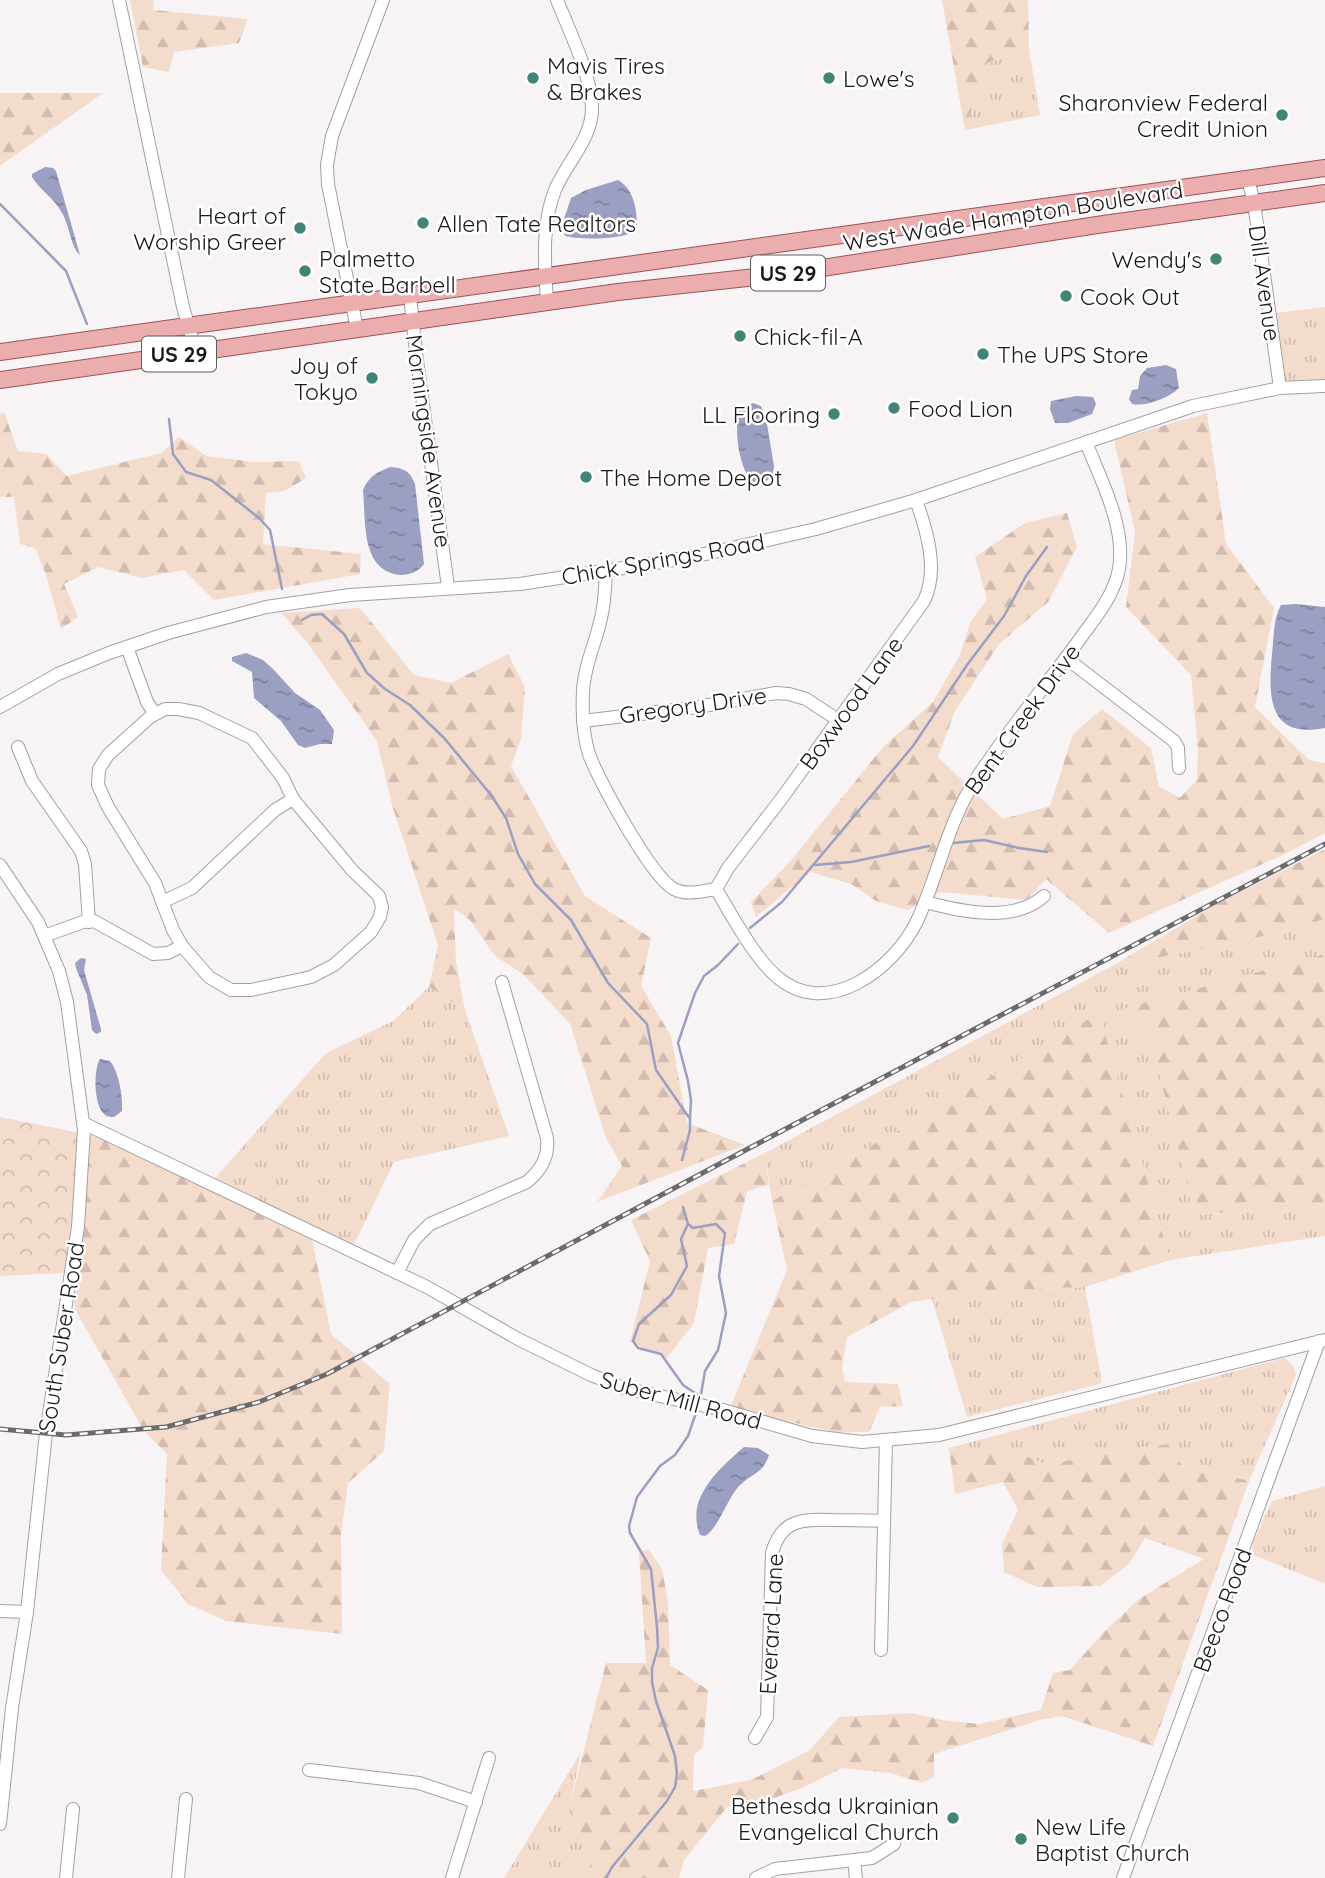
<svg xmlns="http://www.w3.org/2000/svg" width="1325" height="1878" font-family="Quicksand,sans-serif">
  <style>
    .grass { fill: url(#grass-tufts) }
    .forest { fill: url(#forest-firs) }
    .park { fill: url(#park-crowns) }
    .water { fill: url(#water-ripples) }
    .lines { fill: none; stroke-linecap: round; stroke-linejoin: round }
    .stream { stroke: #9b9fc1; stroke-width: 2.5 }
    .minor-casing { stroke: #a4a0a2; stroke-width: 14 }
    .major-casing { stroke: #995556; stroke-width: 18 }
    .minor { stroke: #fff; stroke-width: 12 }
    .major { stroke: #ebadad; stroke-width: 16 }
    .rail-casing { stroke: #6c6a6b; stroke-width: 5 }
    .rail { stroke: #fff; stroke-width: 2.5; stroke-dasharray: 8; stroke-linecap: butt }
    .poi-dot { fill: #418578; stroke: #fff; stroke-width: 2.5 }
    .labels { text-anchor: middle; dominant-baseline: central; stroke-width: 5; stroke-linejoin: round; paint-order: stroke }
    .shield { fill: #fff; stroke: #5e5d5d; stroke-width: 2 }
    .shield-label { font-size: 21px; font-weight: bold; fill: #191718 }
    .poi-label { font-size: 23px; fill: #191718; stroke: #fff; text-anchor: start }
    .street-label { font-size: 23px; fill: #191718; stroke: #fff }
  </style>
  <defs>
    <pattern id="grass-tufts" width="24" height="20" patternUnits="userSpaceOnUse" patternTransform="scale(1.75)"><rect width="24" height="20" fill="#f4dccd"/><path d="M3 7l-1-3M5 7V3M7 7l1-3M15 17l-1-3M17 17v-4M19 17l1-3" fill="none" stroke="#d1bcaf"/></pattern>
    <pattern id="forest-firs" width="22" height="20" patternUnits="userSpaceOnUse" patternTransform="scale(1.75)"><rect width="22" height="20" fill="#f4dccd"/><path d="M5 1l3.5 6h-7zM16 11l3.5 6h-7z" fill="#d1bcaf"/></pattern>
    <pattern id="park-crowns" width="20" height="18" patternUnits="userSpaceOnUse" patternTransform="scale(1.75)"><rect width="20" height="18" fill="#f4dccd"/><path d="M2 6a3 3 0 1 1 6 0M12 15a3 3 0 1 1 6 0" fill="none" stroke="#d1bcaf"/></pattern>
    <pattern id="water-ripples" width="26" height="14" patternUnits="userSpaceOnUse" patternTransform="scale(1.75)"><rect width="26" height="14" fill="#9b9fc1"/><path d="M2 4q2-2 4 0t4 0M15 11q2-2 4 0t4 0" fill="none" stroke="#7e819c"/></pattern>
  </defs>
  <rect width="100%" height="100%" fill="#f8f4f6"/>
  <g class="grass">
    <path d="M1029,49l11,66 -75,15 22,-67z"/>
    <path d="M1325,307v73l-50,2 -9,-68z"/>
    <path d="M1325,919v35l-196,68 22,19 44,174 130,-11v32l-155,24 -71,-246 -187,109 -140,78 -7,-48 347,-187 132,-25z"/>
    <path d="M429,987l36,23 44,126 -115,26 -43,89 -143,-65 118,-133 67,-32z"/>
    <path d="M1085,1287l17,96 -135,34 -35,-118 60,-8z"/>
    <path d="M1284,1358l9,7 3,10 -47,106 -30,-8h-32l-19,-29 -85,12 -35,10 -36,-17 -26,3 -37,-4z"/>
    <path d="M1325,1486v98l-72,-29 -1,-11 20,-43z"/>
    <path d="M581,1752l-11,53 21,57 -5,16h-82z"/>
  </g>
  <g class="forest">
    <path d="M130,0h24l-1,10 95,9 -9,24 -65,9 -5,20 -26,-5z"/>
    <path d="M942,0h86l1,49 -42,14 -22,67z"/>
    <path d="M0,93h103l-103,73z"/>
    <path d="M4,412l14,39 28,3 21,22 94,-23 18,-16 27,19 49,6 44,-1 7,17 -21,13 -19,2 -3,51 98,10 -1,20 -146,26 -30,-30 -42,8 -44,-11 -34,17 14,33 -17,12 -15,-54 -11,-27 -15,-4 -6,-47h-14v-84z"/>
    <path d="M1207,413l19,131 48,64 -19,99 54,53 16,3v70l-38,20 -178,80 -63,-54 -19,21 -87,-8 -32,18 -32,-9 -25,-17 -41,-12 -54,45 -5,-15 42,-44 90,-111 50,-45 27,-47 10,-32 17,-24 -12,-42 50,-34 42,-10 10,34 -29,55 -49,42 -44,67 -17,46 65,62 47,-13 23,-72 29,-25 49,39 8,38 21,12 17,-18 1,-30 -7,-75 -65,-68 9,-75 -21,-92z"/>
    <path d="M360,608l54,67 37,8 57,-29 17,33 -4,52 -10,27 74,130 66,42 -10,48 30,50 16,87 58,22 -148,57 25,-36 -16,-28 -36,-114 -46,-49 -30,-20 -24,-35 -16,-11 2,53 9,48 -36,-23 9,-42 -46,-140 -15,-64 -71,-100 -25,-28z"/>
    <path d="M1325,849v70l-81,22 -132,25 105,-62z"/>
    <path d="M1325,954v250l-130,11 -44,-174 -22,-19 -7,-13z"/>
    <path d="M1099,1013l71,247 -85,27 -93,4 -81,11 -64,35 -5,30 3,15 53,2 5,22 -23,1 -11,25h-34l-105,-24 57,-138 -15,-69 140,-78z"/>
    <path d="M80,1133l31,7 200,94 20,100 59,50 -6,67 -36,32 -7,52 1,99 -116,-13 -38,-17 -27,-34 6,-116 -23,-23 -68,-120 -7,-36z"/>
    <path d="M765,1153l4,32 -22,6 -13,53 -26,4 -14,75 -27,35 -37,-16 20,-81 -19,-41z"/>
    <path d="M1168,1444l19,29h32l30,8 -96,265 -91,-30 -19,3 -109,35v23l-12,6 -32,-10 -48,-5 -38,19 -49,18 -28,2 -43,53 -5,18h-93l5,-16 -21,-57 36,-142h40l-7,-110 9,-4 14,20 6,33 2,63 38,25 -5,57 -9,8 -1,36 58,-11 59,-30 29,-33 72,-4 31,7 37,4 62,-14 12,-37 17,-3 33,-37 36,-34 65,-40 -59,-21 -16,26 -29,22 -63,1 -33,-15 -2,-28 16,-34 -15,-28 -48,12 -6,-46 37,4 26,-3 36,17 35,-10z"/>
  </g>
  <path class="park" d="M0,1117l80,16 -11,142 -5,-2 -64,3z"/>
  <g class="water">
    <path d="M45,167l8,1 3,3 24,84c-10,-9 -10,-29 -18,-42 -7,-14 -22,-23 -30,-36v-3z"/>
    <path d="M618,180c17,10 19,31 19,50 -14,10 -55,10 -72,6l-3,-11 9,-27 15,-8z"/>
    <path d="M1166,365l10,4 3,19c-10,10 -33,19 -47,16l-3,-5 3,-9 6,-1 2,-13 7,-8z"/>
    <path d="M1076,396l17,1 3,7 -4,10 -24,9h-13l-5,-14 1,-8z"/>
    <path d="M753,403l8,3 5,12 8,48c-1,12 -6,15 -17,18 -19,-9 -23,-56 -18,-75z"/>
    <path d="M390,467c14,1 20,4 25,17l9,80c-5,7 -14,11 -23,11 -41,-3 -35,-55 -38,-85 5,-13 14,-18 27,-23z"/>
    <path d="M1296,604l29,3v121c-57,11 -57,-31 -53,-74 2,-16 1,-35 9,-49z"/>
    <path d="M246,653l17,7 10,9 22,24 25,17 14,20 -2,14h-12l-15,4 -7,-3 -17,-24 -27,-23 -2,-26 -20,-11v-4z"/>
    <path d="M81,958l5,1 -2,11 17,59v3l-5,2 -4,-4 -5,-35 -11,-27 -1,-5z"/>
    <path d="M100,1059l10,2c9,11 13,36 12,50l-8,6c-4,0 -7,0 -10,-3 -10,-9 -11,-44 -4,-55z"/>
    <path d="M744,1447l14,1 11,7c-6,19 -17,18 -30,31 -12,13 -21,43 -34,50l-5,-1c-15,-37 19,-66 44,-88z"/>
  </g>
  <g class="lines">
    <g class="stream">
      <path d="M0,204l66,67 21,53"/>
      <path d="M169,419l4,35 13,18 25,8 48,38 11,12 12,59"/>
      <path d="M302,620l9,-5 11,-1 22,20 23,39 18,16 25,16 35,34 46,56 15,23 12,36 17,30 36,36 37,63 39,41 9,46 34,49v11l-8,30"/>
      <path d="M953,843l31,-3 35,8 28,4"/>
      <path d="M815,865l36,-3 78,-16"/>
      <path d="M750,928l32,-26 131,-156 54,-81 37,-49 22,-40 21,-29"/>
      <path d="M690,1118l1,-18 -3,-19 -10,-38 17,-50 9,-17 14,-11 20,-21"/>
      <path d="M683,1207l5,17 5,4 23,-4 9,9 -6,43 7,37 -8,37 -13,21 -5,29"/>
      <path d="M688,1224l-7,15 6,27 -16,29 -32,29 -6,17 5,7 23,6 22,31 18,12"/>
      <path d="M606,1878l6,-11 55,-66 8,-14 2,-13 -2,-18 -19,-55 -4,-19v-14l6,-20 -1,-21 -6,-58 -21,-36 -1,-7 8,-29 23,-31 15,-11 13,-19 9,-26"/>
    </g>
    <g class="minor-casing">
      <g id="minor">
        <path d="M119,0l64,307 13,45"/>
        <path d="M1248,179l6,24 26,185"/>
        <path d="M410,296l6,57 32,234"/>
        <path d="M547,302c-2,-36 -6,-77 8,-112 11,-27 38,-52 37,-83 -1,-32 -23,-77 -35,-107"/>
        <path d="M357,329l-29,-145 -1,-19 5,-29 51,-136"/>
        <path d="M606,571c-1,16 -1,32 -5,47 -5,24 -17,48 -18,73 -1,20 0,44 6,63 9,26 63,124 85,135 13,7 28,2 42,0 15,25 38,68 60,87 50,45 118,-7 141,-55 22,-47 30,-98 59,-142 31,-47 68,-91 101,-136 16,-23 37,-46 42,-74 7,-43 -18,-88 -33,-127"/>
        <path d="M127,647l20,55 8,12"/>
        <path d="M1066,658l108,83 4,7 1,20"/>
        <path d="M0,707l58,-33 51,-21 59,-20 98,-26 84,-12 170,-11 142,-22 48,-9 106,-24 100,-29 277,-94 87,-18 45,-2"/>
        <path d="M165,709h13l21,4 53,25 31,40 10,21 59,71 27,26 3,11 -2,10 -9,15 -37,33 -23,12 -60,13h-20l-22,-13 -27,-31 -9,-16 -18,-47 -47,-76 -10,-22 1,-16 9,-14 42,-38z"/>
        <path d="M583,721l115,-14 78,-14 13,1 17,5 32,21"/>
        <path d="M18,747l14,34 49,70 4,13 4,58"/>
        <path d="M0,865l38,57 21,49 8,31 17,128 -6,97 -32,206 -19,179 -15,96 -12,116"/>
        <path d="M716,889l12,-21 54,-70 142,-197c15,-31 3,-70 -8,-101"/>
        <path d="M162,902l30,-14 83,-78 18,-11"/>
        <path d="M926,902c36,10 88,21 118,-6"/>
        <path d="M44,936l39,-14 11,-1 59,33 15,-1 14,-7"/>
        <path d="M83,1123l344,164 91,52 73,36 33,13 99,22 89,26 50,6 77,-7 386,-95"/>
        <path d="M397,1273l17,-33 16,-16 97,-42c14,-12 22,-25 20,-44l-45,-156"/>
        <path d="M0,1611l27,1"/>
        <path d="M881,1650l5,-209"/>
        <path d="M755,1738l12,-21 5,-164c9,-34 31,-34 61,-33 17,0 34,0 51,1"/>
        <path d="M309,1770l110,13 57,19"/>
        <path d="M854,1860l2,18"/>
        <path d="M66,1878l7,-69"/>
        <path d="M178,1878l8,-79"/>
        <path d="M452,1878l37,-120"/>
        <path d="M756,1878l19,-9 97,-11 22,-14"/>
        <path d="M1123,1878l196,-537"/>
      </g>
    </g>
    <g class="major-casing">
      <g id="major">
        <path d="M0,352l1325,-184"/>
        <path d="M0,380l618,-88 166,-18 313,-49 228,-32"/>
      </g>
    </g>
    <use href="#minor" class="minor"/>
    <use href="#major" class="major"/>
    <g class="rail-casing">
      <path id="rail" d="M0,1429l66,6 100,-8 93,-25 68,-28 396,-212 602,-318"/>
    </g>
    <use href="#rail" class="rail"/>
  </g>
  <g class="poi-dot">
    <circle cx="533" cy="78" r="7"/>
    <circle cx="829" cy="78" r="7"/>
    <circle cx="1282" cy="115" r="7"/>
    <circle cx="423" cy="223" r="7"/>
    <circle cx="300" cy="228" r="7"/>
    <circle cx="1216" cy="259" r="7"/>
    <circle cx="305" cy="271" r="7"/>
    <circle cx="1066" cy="296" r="7"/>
    <circle cx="740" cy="336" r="7"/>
    <circle cx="983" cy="354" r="7"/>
    <circle cx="372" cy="378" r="7"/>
    <circle cx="894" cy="408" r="7"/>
    <circle cx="834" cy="414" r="7"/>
    <circle cx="586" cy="477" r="7"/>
    <circle cx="953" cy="1818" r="7"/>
    <circle cx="1021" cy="1839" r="7"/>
  </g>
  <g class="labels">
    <g class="shield">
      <rect x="751" y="255.5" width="74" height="35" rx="5"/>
      <rect x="142" y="336.5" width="74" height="35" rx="5"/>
    </g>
    <g class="shield-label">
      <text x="788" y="273">US 29</text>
      <text x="179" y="354">US 29</text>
    </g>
    <g class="poi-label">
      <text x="547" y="65">Mavis Tires<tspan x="547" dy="26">&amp; Brakes</tspan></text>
      <text x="843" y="78">Lowe's</text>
      <text x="1268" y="102" text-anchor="end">Sharonview Federal<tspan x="1268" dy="26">Credit Union</tspan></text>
      <text x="286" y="215" text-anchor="end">Heart of<tspan x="286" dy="26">Worship Greer</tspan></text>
      <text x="437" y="223">Allen Tate Realtors</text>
      <text x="319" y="258">Palmetto<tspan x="319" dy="26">State Barbell</tspan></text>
      <text x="1202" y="259" text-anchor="end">Wendy's</text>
      <text x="1080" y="296">Cook Out</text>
      <text x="754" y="336">Chick-fil-A</text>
      <text x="997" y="354">The UPS Store</text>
      <text x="358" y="365" text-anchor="end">Joy of<tspan x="358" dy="26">Tokyo</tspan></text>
      <text x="908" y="408">Food Lion</text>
      <text x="820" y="414" text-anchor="end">LL Flooring</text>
      <text x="600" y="477">The Home Depot</text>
      <text x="939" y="1805" text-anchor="end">Bethesda Ukrainian<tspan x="939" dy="26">Evangelical Church</tspan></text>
      <text x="1035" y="1826">New Life<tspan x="1035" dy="26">Baptist Church</tspan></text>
    </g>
    <g class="street-label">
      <text transform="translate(1013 216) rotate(-9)">West Wade Hampton Boulevard</text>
      <text transform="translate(1265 283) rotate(82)">Dill Avenue</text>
      <text transform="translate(429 441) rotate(82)">Morningside Avenue</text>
      <text transform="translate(663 559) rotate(-10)">Chick Springs Road</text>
      <text transform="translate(851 703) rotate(-54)">Boxwood Lane</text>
      <text transform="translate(693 705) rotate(-8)">Gregory Drive</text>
      <text transform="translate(1022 719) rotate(-54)">Bent Creek Drive</text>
      <text transform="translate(61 1337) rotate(-81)">South Suber Road</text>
      <text transform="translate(681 1400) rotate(15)">Suber Mill Road</text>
      <text transform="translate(1222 1610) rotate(-70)">Beeco Road</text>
      <text transform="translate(771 1624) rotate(-87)">Everard Lane</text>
    </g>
  </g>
</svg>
